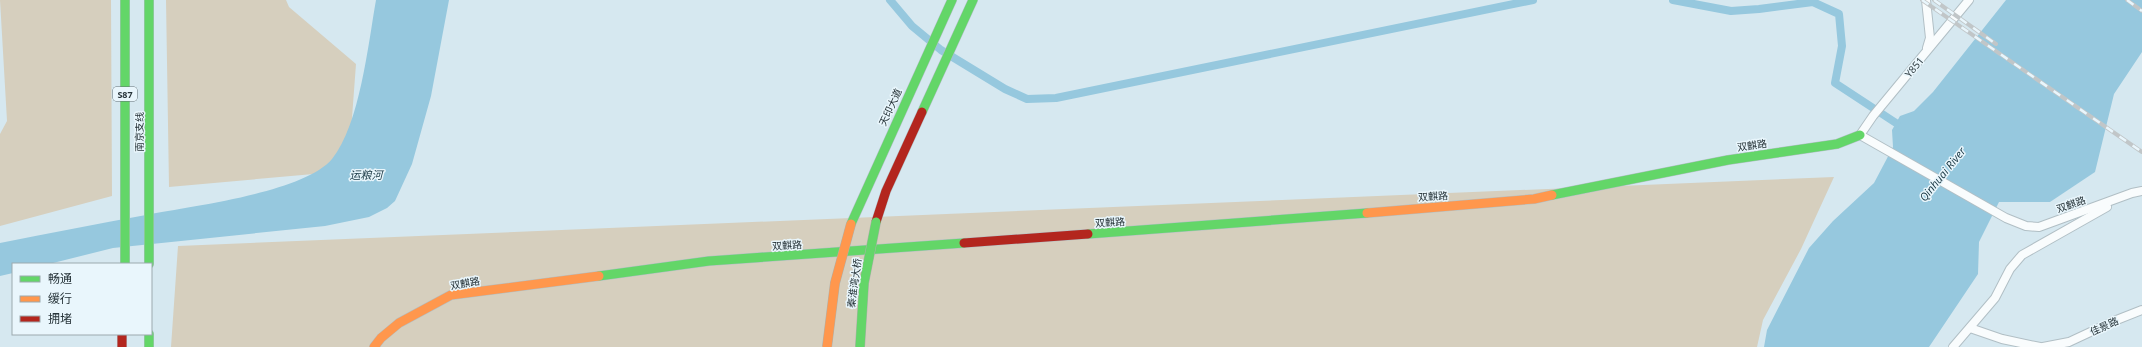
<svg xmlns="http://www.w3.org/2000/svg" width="2142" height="347" font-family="'Open Sans','Noto Sans SC',sans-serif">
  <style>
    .green { fill: #d6cfbe }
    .water { fill: #96c8de }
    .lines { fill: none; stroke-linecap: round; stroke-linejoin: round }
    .canal { stroke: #96c8de; stroke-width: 8 }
    .street-casing { stroke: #b1bfc5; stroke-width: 10 }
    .fast-casing { stroke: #b1bfc5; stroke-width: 10 }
    .slow-casing { stroke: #b1bfc5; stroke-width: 10 }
    .jam-casing { stroke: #b1bfc5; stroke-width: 10 }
    .street { stroke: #f9fcfd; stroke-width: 8 }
    .fast { stroke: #63d668; stroke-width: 9 }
    .slow { stroke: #ff974d; stroke-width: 9 }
    .jam { stroke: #b3261e; stroke-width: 9 }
    .rail-casing { stroke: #c1c6c8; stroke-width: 4 }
    .rail { stroke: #e9f6fc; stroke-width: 2.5; stroke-dasharray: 8; stroke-linecap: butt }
    .fast-bridge-casing { stroke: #aeb0aa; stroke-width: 10; stroke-linecap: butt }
    .slow-bridge-casing { stroke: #aeb0aa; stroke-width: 10; stroke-linecap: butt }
    .fast-bridge { stroke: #63d668; stroke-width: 9 }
    .slow-bridge { stroke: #ff974d; stroke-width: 9 }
    .labels { text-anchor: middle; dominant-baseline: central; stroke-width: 3; stroke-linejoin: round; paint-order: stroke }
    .shield { fill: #e9f6fc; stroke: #626f74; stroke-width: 1 }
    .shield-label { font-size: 9px; font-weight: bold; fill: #28353a }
    .street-label { font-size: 10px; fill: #28353a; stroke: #e9f6fc }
    .water-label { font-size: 11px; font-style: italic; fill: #153440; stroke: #e9f6fc }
  </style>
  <rect width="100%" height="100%" fill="#d6e8f0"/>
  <g class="green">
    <path d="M0,0h111l1,196 -112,30v-92l7,-13z"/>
    <path d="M166,0h120l3,7 67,57 -5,67 -26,42 -156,14z"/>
    <path d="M1834,177l-33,72 -38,71 -6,27h-1586l7,-101z"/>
  </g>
  <g class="water">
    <path d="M376,0h73l-18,96 -19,68 -17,37 -8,7 -18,9 -44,9 -212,22 -64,16h-36v9l-13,3v-33c49,-10 97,-19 146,-28 45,-9 157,-22 186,-56 28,-35 36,-114 44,-159z"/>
    <path d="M2006,0h136v52l-28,42 -19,78 -45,30h-51l-20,40 -1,32 -49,73h-165l3,-17 42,-82 24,-27 41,-38 19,-36 -1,-17 8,-14 14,-5 19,-19z"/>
  </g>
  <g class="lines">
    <g class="canal">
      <path d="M890,0l22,26 29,24 64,39 22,10 29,-1 477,-98"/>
      <path d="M1673,0l58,11 28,-2 54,-7 26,12 3,32 -7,37 61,40"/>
    </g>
    <g class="street-casing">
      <g id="street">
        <path d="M1926,0l4,38 -3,10"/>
        <path d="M1969,0l-96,116 -13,19 146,83 20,8 13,1 93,-34 10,-2"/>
        <path d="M1970,328l32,11 38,8"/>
        <path d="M1953,347l42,-49 15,-29 12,-14 85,-48"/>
        <path d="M2043,347l26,-5 45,-21 28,-11"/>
      </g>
    </g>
    <g class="fast-casing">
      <g id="fast">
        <path d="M125,0v264"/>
        <path d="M149,0v264"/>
        <path d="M922,112l51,-112"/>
        <path d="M1552,195l176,-35 109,-16 23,-9"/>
        <path d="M851,224l101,-224"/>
        <path d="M1088,234l279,-21"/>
        <path d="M599,276l110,-15 255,-18"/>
        <path d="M149,334v13"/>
      </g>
    </g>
    <g class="slow-casing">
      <g id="slow">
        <path d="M1367,213l167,-14 18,-4"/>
        <path d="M374,347l7,-9 18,-15 52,-28 148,-19"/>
      </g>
    </g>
    <g class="jam-casing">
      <g id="jam">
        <path d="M876,222l10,-31 36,-79"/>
        <path d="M964,243l124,-9"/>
        <path d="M122,334v13"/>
      </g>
    </g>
    <use href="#street" class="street"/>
    <use href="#fast" class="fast"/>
    <use href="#slow" class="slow"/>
    <use href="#jam" class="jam"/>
    <g class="rail-casing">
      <g id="rail">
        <path d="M1922,0l220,152"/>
        <path d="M1934,0l62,44"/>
        <path d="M2127,0l15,11"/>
      </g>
    </g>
    <use href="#rail" class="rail"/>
    <g class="fast-bridge-casing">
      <path id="fast-bridge" d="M860,347l4,-64 12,-61"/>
    </g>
    <g class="slow-bridge-casing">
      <path id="slow-bridge" d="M827,347l8,-64 16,-59"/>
    </g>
    <use href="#fast-bridge" class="fast-bridge"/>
    <use href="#slow-bridge" class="slow-bridge"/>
  </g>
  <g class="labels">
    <rect class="shield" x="113" y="87" width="24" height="14" rx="3"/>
    <g class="shield-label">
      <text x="125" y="94">S87</text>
    </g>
    <g class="street-label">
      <text transform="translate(1914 67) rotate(-50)">Y851</text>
      <text transform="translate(890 107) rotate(-65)">天印大道</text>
      <text transform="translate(139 132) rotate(-90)">南京支线</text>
      <text transform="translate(1752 145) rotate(-8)">双麒路</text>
      <text transform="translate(1433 196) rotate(-4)">双麒路</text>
      <text transform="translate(2071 204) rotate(-19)">双麒路</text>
      <text transform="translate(1110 222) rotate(-4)">双麒路</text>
      <text transform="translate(787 245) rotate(-4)">双麒路</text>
      <text transform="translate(465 283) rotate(-10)">双麒路</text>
      <text transform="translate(854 283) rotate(-82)">秦淮湾大桥</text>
      <text transform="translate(2104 326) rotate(-24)">佳景路</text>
    </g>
    <g class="water-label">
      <text x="366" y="174">运粮河</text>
      <text transform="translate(1942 174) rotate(-51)">Qinhuai River</text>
    </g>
  </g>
  <rect x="12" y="263" width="140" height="72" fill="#e9f6fc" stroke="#9ca9ae"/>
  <rect x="20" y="276" width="20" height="6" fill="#63d668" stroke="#9ca9ae"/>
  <text x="48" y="283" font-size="12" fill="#28353a">畅通</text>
  <rect x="20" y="296" width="20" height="6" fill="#ff974d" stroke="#9ca9ae"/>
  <text x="48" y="303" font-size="12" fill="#28353a">缓行</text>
  <rect x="20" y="316" width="20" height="6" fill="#b3261e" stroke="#9ca9ae"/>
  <text x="48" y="323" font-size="12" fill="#28353a">拥堵</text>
</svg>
